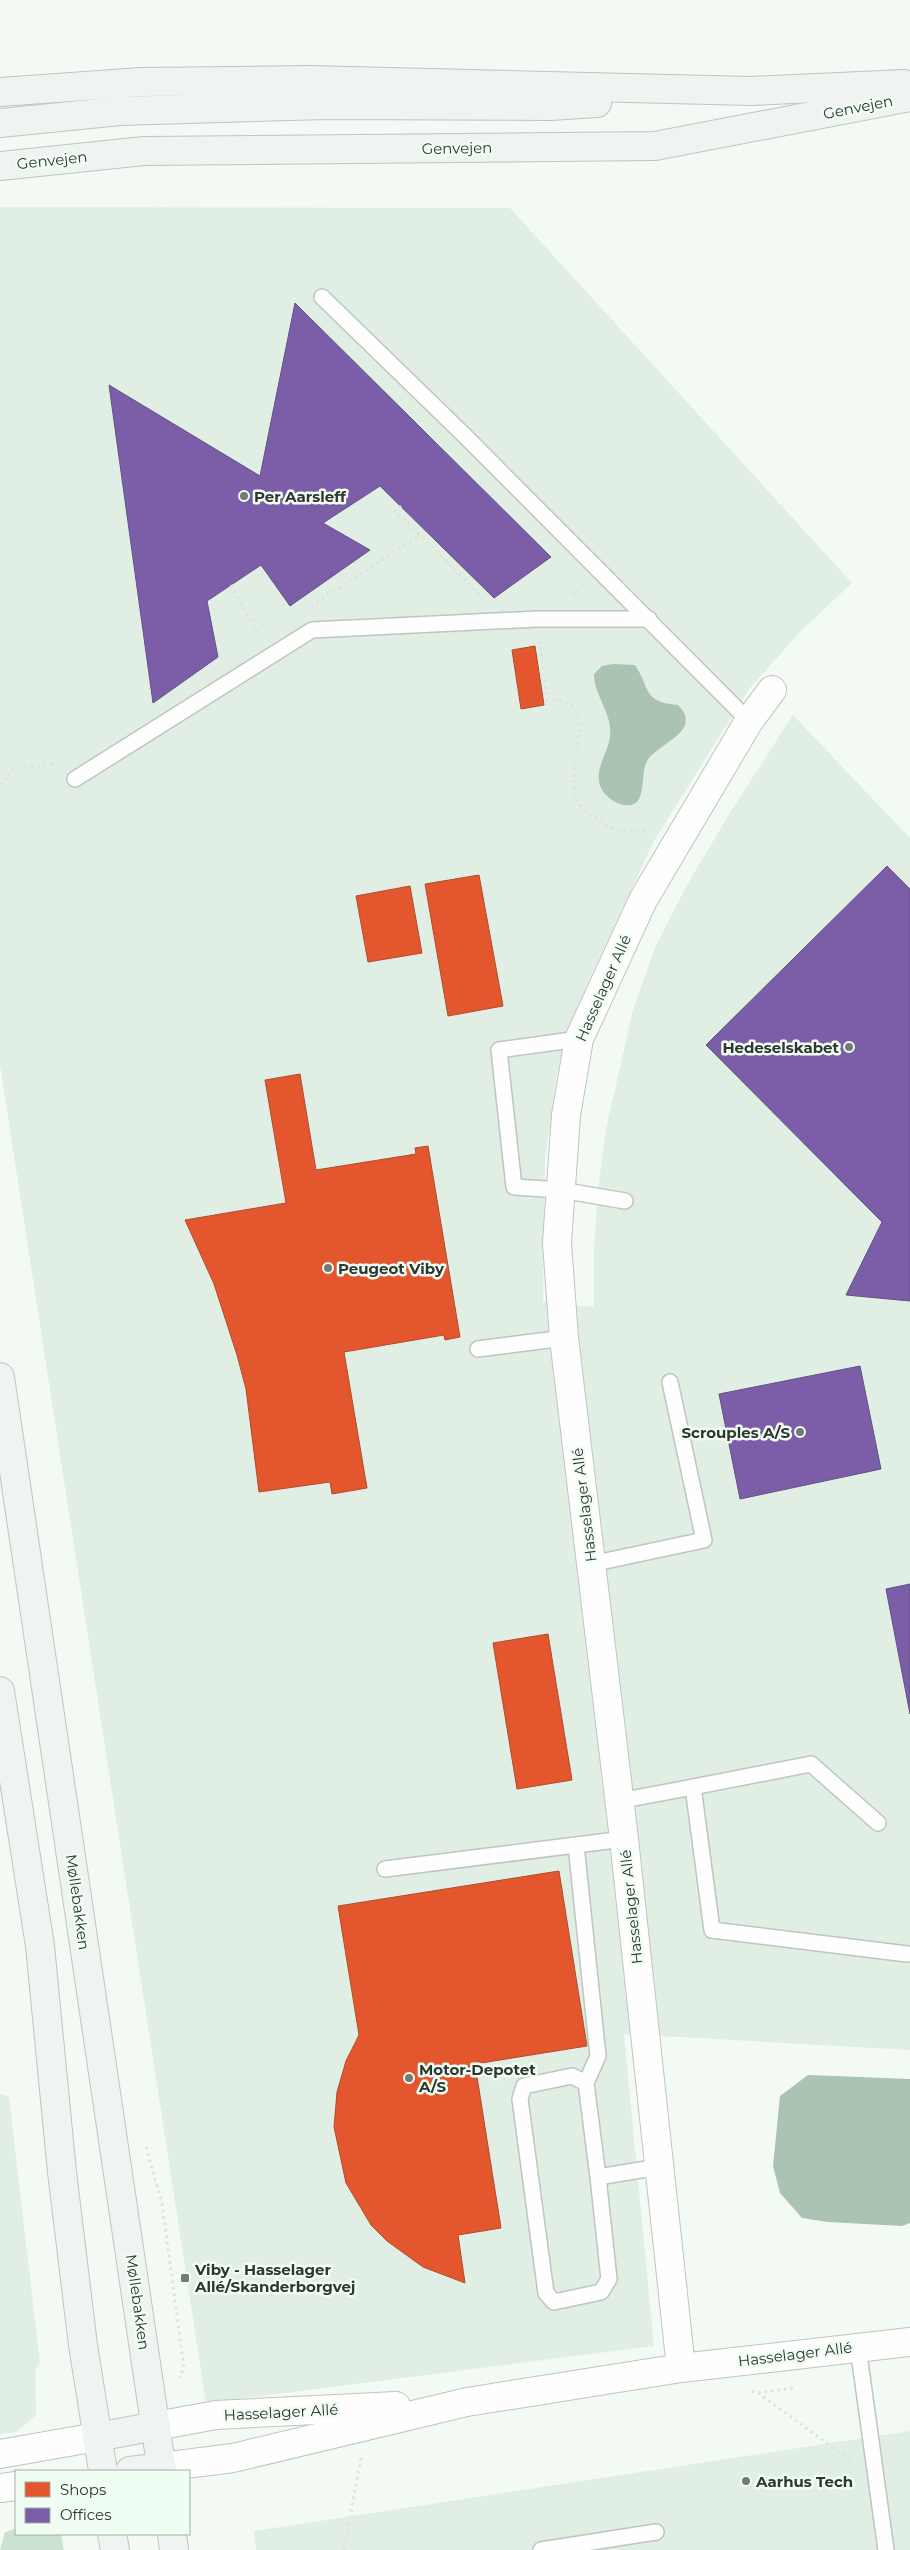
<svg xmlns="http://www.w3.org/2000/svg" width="910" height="2550" font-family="Montserrat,sans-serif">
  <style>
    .built { fill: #e1eee4 }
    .forest { fill: #cce2d1 }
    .water { fill: #aac3b2 }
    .shops { fill: #e4572e; stroke: #ae4d2f }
    .offices { fill: #7b5ea7; stroke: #645284 }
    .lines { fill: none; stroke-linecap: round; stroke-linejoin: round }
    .lane-casing { stroke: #bfc5c0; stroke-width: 18 }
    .street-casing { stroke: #bfc5c0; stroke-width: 30 }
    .secondary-casing { stroke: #bfc5c0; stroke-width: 30 }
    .path { stroke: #dfe2e0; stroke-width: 3; stroke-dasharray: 2.5 4; stroke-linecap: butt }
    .lane { stroke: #fdfefd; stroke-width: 15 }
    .street { stroke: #fdfefd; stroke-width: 28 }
    .secondary { stroke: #eff3f1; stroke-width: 28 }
    .poi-dot { fill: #747a76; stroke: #f0fdf3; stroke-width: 2 }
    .labels { text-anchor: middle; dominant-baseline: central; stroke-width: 5; stroke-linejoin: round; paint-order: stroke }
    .street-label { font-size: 15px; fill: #303532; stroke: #f0fdf3 }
    .poi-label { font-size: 15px; font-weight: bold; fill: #303532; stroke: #f0fdf3; text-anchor: start }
  </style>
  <rect width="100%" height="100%" fill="#f3faf4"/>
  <g class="built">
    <path d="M0,207l510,1 342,375 -52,49 -51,57 -95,152 -67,143 -30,88 -12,89 -2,141 51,5v-57l4,-61 8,-60 27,-119 23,-65 31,-60 44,-74 62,-96 117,123v1212l-286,-16 30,312 -448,57 -206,-1338z"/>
    <path d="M0,2094l9,3 31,266 -5,7 1,45 -20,17 -16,2z"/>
    <path d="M910,2431v119h-654l-2,-19z"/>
  </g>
  <path class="forest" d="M16,2529v5h45l3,16h-64l5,-18z"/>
  <g class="water">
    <path d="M613,664l22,1c16,24 7,37 43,40 26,26 -20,38 -31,56 -8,14 2,48 -23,44 -7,-1 -14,-6 -19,-11 -16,-20 3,-38 5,-58 3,-22 -16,-40 -16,-62l8,-8z"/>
    <path d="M808,2075l102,4v144l-8,3 -74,-4 -26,-4 -22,-25 -7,-27 7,-70z"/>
  </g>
  <g class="shops">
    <path d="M535,646l9,59 -23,4 -9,-59z"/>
    <path d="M479,875l24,131 -55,10 -23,-132z"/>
    <path d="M410,886l12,67 -54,9 -12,-66z"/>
    <path d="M300,1074l16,96 100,-16 -1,-6 13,-2 32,191 -15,3 -1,-5 -100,17 23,136 -35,6 -2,-12 -71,10 -13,-103 -9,-34 -23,-71 -29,-64 101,-17 -21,-123z"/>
    <path d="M548,1634l24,146 -55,9 -24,-146z"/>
    <path d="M559,1871l28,175 -112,18 26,164 -43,7 7,48 -42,-16 -36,-26 -16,-16 -25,-42 -12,-56 3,-35 9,-31 13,-26 -21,-129z"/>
  </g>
  <g class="offices">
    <path d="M295,303l256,254 -57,41 -114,-112 -57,37 47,27 -80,56 -29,-41 -54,36 11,56 -65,46 -44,-318 151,91z"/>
    <path d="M887,866l23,23v412l-64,-6 36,-73 -176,-177z"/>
    <path d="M860,1366l21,103 -141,30 -21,-105z"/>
    <path d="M910,1584v130l-24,-125z"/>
  </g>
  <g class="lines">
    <g class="lane-casing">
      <g id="lane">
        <path d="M322,297l141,137 286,287"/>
        <path d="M75,779l237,-149 225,-11h112"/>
        <path d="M579,1039l-80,11 15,137 47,3 64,11"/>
        <path d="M478,1349l86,-11"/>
        <path d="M591,1564l113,-24 -34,-158"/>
        <path d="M693,1787l118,-23 67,59"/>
        <path d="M619,1801l74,-14 19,143 195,24"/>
        <path d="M576,1845l22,211 -12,27"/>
        <path d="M385,1869l239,-30"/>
        <path d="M598,2177l-12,-94 -14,-7 -48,10 -4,13 26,194 8,9 47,-10 8,-13 -11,-102 61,-10"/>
        <path d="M858,2347l28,203"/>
        <path d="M541,2550l115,-18"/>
      </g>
    </g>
    <g class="street-casing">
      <g id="street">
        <path d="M681,2368l-57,-529 -60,-501 -7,-95 9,-128 13,-76 64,-139 106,-179 23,-31"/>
        <path d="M156,2426l60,-11 180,-9"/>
        <path d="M0,2454l97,-17"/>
        <path d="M162,2467l71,-9 234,-56 214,-34 229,-26"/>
        <path d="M0,2488l16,-2"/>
      </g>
    </g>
    <g class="secondary-casing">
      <g id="secondary">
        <path d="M0,92l141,-10 168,-2 441,11 154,-7"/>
        <path d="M0,123l120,-12 207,-6 223,1 47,-3"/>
        <path d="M0,166l144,-15 511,-5 255,-49"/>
        <path d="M0,1377l162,1094"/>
        <path d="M0,1691l40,255 22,226 21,173 20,126"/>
        <path d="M97,2437l59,-11"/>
        <path d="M130,2471l32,-4"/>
        <path d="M112,2534l3,16"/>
        <path d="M172,2534l2,16"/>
      </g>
    </g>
    <g class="path">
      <path d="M401,506l-6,5 88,87"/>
      <path d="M231,585l28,51"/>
      <path d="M573,595l10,-10"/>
      <path d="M311,606l109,-71"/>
      <path d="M540,641l7,59 18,2 10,6 5,20 -7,48 2,19 8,15 27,18 19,4 21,-2"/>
      <path d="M0,785l14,-17 43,-4"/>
      <path d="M146,2147l16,56 22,165 -5,10"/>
      <path d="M752,2391l5,2 36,-5"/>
      <path d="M758,2393l92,67"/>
      <path d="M344,2550l17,-93"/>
    </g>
    <use href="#lane" class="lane"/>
    <use href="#street" class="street"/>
    <use href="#secondary" class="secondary"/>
  </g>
  <g class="poi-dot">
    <circle cx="244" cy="496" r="5"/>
    <circle cx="849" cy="1047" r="5"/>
    <circle cx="328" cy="1268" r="5"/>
    <circle cx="800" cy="1432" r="5"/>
    <circle cx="409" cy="2078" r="5"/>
    <rect x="180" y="2273" width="10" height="10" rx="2.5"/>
    <circle cx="746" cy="2481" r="5"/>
  </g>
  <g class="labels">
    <g class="street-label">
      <text transform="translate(858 107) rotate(-11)">Genvejen</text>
      <text transform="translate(457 148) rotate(-1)">Genvejen</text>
      <text transform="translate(52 160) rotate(-6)">Genvejen</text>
      <text transform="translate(603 988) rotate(-66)">Hasselager Allé</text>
      <text transform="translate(584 1505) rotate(-97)">Hasselager Allé</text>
      <text transform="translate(78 1902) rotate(82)">Møllebakken</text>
      <text transform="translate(631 1907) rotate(-96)">Hasselager Allé</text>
      <text transform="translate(138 2302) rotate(82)">Møllebakken</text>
      <text transform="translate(795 2354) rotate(-7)">Hasselager Allé</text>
      <text transform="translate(281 2412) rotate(-3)">Hasselager Allé</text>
    </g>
    <g class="poi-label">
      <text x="254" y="496">Per Aarsleff</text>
      <text x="839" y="1047" text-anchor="end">Hedeselskabet</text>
      <text x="338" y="1268">Peugeot Viby</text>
      <text x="790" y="1432" text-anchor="end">Scrouples A/S</text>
      <text x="419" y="2069">Motor-Depotet<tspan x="419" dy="17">A/S</tspan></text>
      <text x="195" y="2269">Viby - Hasselager<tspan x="195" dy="17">Allé/Skanderborgvej</tspan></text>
      <text x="756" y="2481">Aarhus Tech</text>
    </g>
  </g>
  <rect x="15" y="2470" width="175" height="65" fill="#f0fdf3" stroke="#a3ada6"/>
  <rect x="25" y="2482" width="25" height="15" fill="#e4572e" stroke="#a3ada6"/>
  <text x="60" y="2495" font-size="15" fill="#303532">Shops</text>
  <rect x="25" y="2508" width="25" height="15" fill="#7b5ea7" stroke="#a3ada6"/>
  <text x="60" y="2520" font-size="15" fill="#303532">Offices</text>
</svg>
